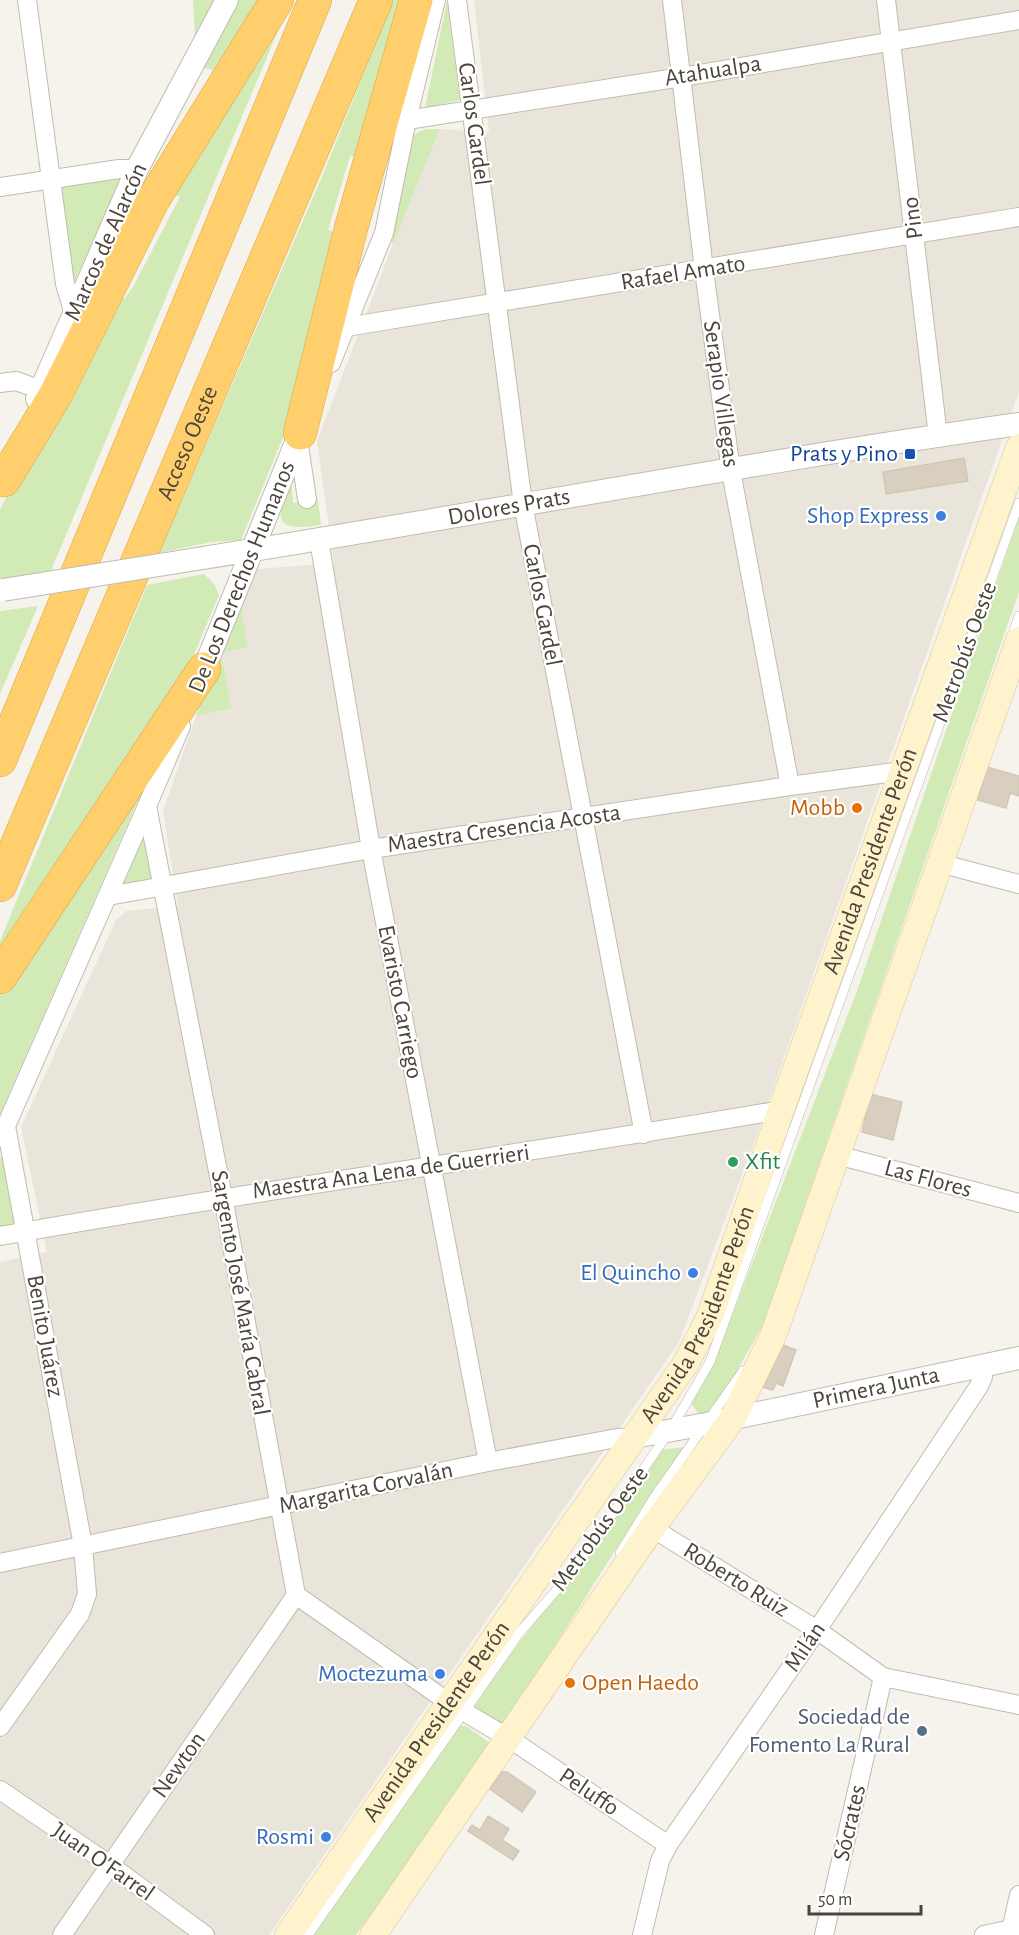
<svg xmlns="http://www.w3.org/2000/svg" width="1019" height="1935" font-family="'Alegreya Sans',sans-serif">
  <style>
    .residential { fill: #eae5da }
    .green { fill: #d2eab5 }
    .building { fill: #d8cfc1; stroke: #d3c7b4; stroke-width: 1.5 }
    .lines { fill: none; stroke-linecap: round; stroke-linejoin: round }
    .service-casing { stroke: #c2bbae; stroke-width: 10 }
    .minor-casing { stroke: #c2bbae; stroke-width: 20 }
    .tertiary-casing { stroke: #c2bbae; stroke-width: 24 }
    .secondary-casing { stroke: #d6c79b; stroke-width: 27 }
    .motorway-casing { stroke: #e0a43c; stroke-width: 34 }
    .service { stroke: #fff; stroke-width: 9 }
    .minor { stroke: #fff; stroke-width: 18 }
    .tertiary { stroke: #fff; stroke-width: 22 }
    .secondary { stroke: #fff3cd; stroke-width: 26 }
    .motorway { stroke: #ffcf6e; stroke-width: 33 }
    .tertiary-bridge-casing { stroke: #c2bbae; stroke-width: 24; stroke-linecap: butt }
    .tertiary-bridge { stroke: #fff; stroke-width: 22 }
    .transit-dot { fill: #1a4fb4; stroke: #fff; stroke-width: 2 }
    .shop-dot { fill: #3f7fe0; stroke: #fff; stroke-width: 2 }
    .food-dot { fill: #e8710a; stroke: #fff; stroke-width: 2 }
    .leisure-dot { fill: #2e9e5b; stroke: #fff; stroke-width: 2 }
    .service-dot { fill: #5c6f8a; stroke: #fff; stroke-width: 2 }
    .labels { text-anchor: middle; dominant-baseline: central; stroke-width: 4.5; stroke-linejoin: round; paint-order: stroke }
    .street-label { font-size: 24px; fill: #4b4439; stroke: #fff }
    .transit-label { font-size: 24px; fill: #164399; stroke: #fff; text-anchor: end }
    .shop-label { font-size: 24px; fill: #366cbe; stroke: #fff; text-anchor: end }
    .food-label { font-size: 24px; fill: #c56008; stroke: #fff; text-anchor: end }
    .leisure-label { font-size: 24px; fill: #27864d; stroke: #fff; text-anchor: start }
    .service-label { font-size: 24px; fill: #4e5e75; stroke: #fff; text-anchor: end }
  </style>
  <rect width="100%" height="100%" fill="#f6f3ec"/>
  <path class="residential" d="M474,0h545v392l-268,759 -72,191 -410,593h-269v-673l47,-10 -26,-125 95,-207 10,-9 52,-5 -15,-95 33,-95 36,-8 -11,-55 27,-6 -7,-42 17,-36 76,-6 -17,-122 76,-197 47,-115 49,3z"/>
  <g class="green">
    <path d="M193,0h22l-20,39z"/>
    <path d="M239,0h25l-51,70 -11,-3z"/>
    <path d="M291,0l-241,573 -50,10v-73l23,-49 92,-166 9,4 9,-12 47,-90 -6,-3z"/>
    <path d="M393,0h12l-41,156h-14l-22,74 8,2 -50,198 -45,110 -29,2 -53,11 165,-381z"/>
    <path d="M447,1l13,99 -35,8z"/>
    <path d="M440,129l-47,115 -6,-9 26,-98c7,-9 17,-8 27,-8z"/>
    <path d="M124,176l-51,108 -14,-100z"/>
    <path d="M291,477l2,26 25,-3 3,25c-53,8 -43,-9 -30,-48z"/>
    <path d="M1019,517v75l-256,733 -49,86 -15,3 -9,-12 27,-47 141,-367z"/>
    <path d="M204,574l10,10 5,11 -32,76 -187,290v-20l147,-356z"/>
    <path d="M241,605l7,42 -27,6 11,55 -36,8z"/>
    <path d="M38,606l-38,88v-83z"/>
    <path d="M165,739l-165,375v-122z"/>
    <path d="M146,823l11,59 -42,9z"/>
    <path d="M2,1155l16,74 -18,4v-74z"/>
    <path d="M686,1447l-72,105 -112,178 -31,-23 78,-104 109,-153z"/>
    <path d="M458,1726h8l25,18 -135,191h-44z"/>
  </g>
  <g class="building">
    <path d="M964,458l4,23 -82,13 -3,-22z"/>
    <path d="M987,767l32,9v20l-9,-3 -4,15 -28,-8z"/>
    <path d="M870,1094l32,8 -9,38 -31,-8z"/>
    <path d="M775,1342l21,8 -13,36 -7,-3 -3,7 -14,-4z"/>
    <path d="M501,1772h6l29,20 -14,20 -32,-23z"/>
    <path d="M488,1816l21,13 -7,11 17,11 -6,9 -45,-29 4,-6 8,5z"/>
  </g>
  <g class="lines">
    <g class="service-casing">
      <g id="service">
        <path d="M1011,640l8,-24"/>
        <path d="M620,1553l35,-57 88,-125"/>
        <path d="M308,1935l212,-303 54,-62 12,-17 85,-124 39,-67 309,-859"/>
      </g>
    </g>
    <g class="minor-casing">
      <g id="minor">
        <path d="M27,0l38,284 9,30"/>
        <path d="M457,0l66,504 121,630"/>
        <path d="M672,0l32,270 27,201 59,315"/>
        <path d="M886,0l52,436"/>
        <path d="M407,120l275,-43 337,-57"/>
        <path d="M0,187l119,-18h18"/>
        <path d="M346,327l673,-110"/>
        <path d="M331,363l53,-130 23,-113 29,-120"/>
        <path d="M0,383l16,-2 25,9"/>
        <path d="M298,439l9,60"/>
        <path d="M319,540l52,309 117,613"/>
        <path d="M147,806l76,391 73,398 155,109 59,35 158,106"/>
        <path d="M939,863l80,21"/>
        <path d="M108,896l263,-47 419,-63 112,-15"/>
        <path d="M1,1137l146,-331 34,-80"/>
        <path d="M837,1155l182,48"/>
        <path d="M0,1236c260,-47 521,-81 781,-126"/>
        <path d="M652,1528l165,102 66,47 136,28"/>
        <path d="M0,1563l488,-101 129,-24 17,-1"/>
        <path d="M0,1727l80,-113 7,-20 -4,-48 -77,-420"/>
        <path d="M0,1790l110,75 95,70"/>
        <path d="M62,1935l234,-340"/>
        <path d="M642,1935l18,-74 8,-16 149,-215 162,-244 4,-9v-12"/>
        <path d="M824,1935l59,-258"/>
        <path d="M984,1935l27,-6 8,2"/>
        <path d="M1010,1935l9,-40"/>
      </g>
    </g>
    <g class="tertiary-casing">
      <g id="tertiary">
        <path d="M37,399l100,-230 90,-169"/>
        <path d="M203,558c272,-43 543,-95 816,-134"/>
        <path d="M204,669l96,-236"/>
        <path d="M634,1437l72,-13 313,-66"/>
      </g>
    </g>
    <g class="secondary-casing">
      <g id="secondary">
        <path id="s1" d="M288,1935l398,-572 24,-47 71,-206 238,-663"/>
        <path d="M373,1935l279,-407 81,-110 40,-82 246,-696"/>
      </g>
    </g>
    <g class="motorway-casing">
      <g id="motorway">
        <path d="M300,433l51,-205 65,-228"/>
        <path d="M4,480l52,-86 97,-194 124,-200"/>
        <path d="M0,760l315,-760"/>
        <path id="s2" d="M0,885l376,-885"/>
        <path d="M0,977l204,-308"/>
      </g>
    </g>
    <use href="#service" class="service"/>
    <use href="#minor" class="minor"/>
    <use href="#tertiary" class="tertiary"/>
    <use href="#secondary" class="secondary"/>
    <use href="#motorway" class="motorway"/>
    <g class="tertiary-bridge-casing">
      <path id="tertiary-bridge" d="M3,590l200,-32"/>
    </g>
    <use href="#tertiary-bridge" class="tertiary-bridge"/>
  </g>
  <rect class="transit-dot" x="904" y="448" width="12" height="12" rx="3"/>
  <g class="shop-dot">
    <circle cx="941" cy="516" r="6"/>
    <circle cx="693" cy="1273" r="6"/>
    <circle cx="440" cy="1674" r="6"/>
    <circle cx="326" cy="1837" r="6"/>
  </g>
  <g class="food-dot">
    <circle cx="857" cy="808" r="6"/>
    <circle cx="570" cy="1683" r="6"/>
  </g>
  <circle class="leisure-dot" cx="733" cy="1162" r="6"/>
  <circle class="service-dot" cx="922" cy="1731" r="6"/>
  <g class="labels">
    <g class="street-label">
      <text transform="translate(713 71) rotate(-9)">Atahualpa</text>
      <text transform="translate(474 124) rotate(82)">Carlos Gardel</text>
      <text transform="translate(913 218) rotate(-97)">Pino</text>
      <text transform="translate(106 242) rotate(-66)">Marcos de Alarcón</text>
      <text transform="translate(683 273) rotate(-9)">Rafael Amato</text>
      <text transform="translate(721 394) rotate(82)">Serapio Villegas</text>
      <text stroke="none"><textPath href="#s2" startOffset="480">Acceso Oeste</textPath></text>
      <text transform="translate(509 507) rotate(-10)">Dolores Prats</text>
      <text transform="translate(242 577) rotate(-68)">De Los Derechos Humanos</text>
      <text transform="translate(542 605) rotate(79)">Carlos Gardel</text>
      <text transform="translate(965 652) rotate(-70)">Metrobús Oeste</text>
      <text transform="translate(504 829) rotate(-8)">Maestra Cresencia Acosta</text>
      <text stroke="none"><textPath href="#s1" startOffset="1232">Avenida Presidente Perón</textPath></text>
      <text transform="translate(400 1002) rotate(79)">Evaristo Carriego</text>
      <text transform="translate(391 1172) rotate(-8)">Maestra Ana Lena de Guerrieri</text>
      <text transform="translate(928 1179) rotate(15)">Las Flores</text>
      <text transform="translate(240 1293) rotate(80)">Sargento José María Cabral</text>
      <text stroke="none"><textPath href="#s1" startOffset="746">Avenida Presidente Perón</textPath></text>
      <text transform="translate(45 1336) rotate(80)">Benito Juárez</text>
      <text transform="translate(876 1388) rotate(-12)">Primera Junta</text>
      <text transform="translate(366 1488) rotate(-12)">Margarita Corvalán</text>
      <text transform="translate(600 1529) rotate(-54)">Metrobús Oeste</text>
      <text transform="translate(736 1580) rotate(32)">Roberto Ruiz</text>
      <text transform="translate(805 1647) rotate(-56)">Milán</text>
      <text stroke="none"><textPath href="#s1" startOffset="260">Avenida Presidente Perón</textPath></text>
      <text transform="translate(179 1765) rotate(-55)">Newton</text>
      <text transform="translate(589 1792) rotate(34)">Peluffo</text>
      <text transform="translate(850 1823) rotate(-77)">Sócrates</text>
      <text transform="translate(103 1862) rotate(35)">Juan O'Farrel</text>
    </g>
    <g class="transit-label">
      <text x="898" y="454">Prats y Pino</text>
    </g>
    <g class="shop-label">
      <text x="929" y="516">Shop Express</text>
      <text x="681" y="1273">El Quincho</text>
      <text x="428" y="1674">Moctezuma</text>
      <text x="314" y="1837">Rosmi</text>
    </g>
    <g class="food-label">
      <text x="845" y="808">Mobb</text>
      <text x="582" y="1683" text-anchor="start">Open Haedo</text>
    </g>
    <g class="leisure-label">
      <text x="745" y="1162">Xfit</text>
    </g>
    <g class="service-label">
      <text x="910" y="1717">Sociedad de<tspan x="910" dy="28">Fomento La Rural</tspan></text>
    </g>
  </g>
  <path d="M809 1905v9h112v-9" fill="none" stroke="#4b4439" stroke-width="3"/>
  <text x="818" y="1905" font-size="18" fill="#4b4439" stroke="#ffffff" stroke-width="4.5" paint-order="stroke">50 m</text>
</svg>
